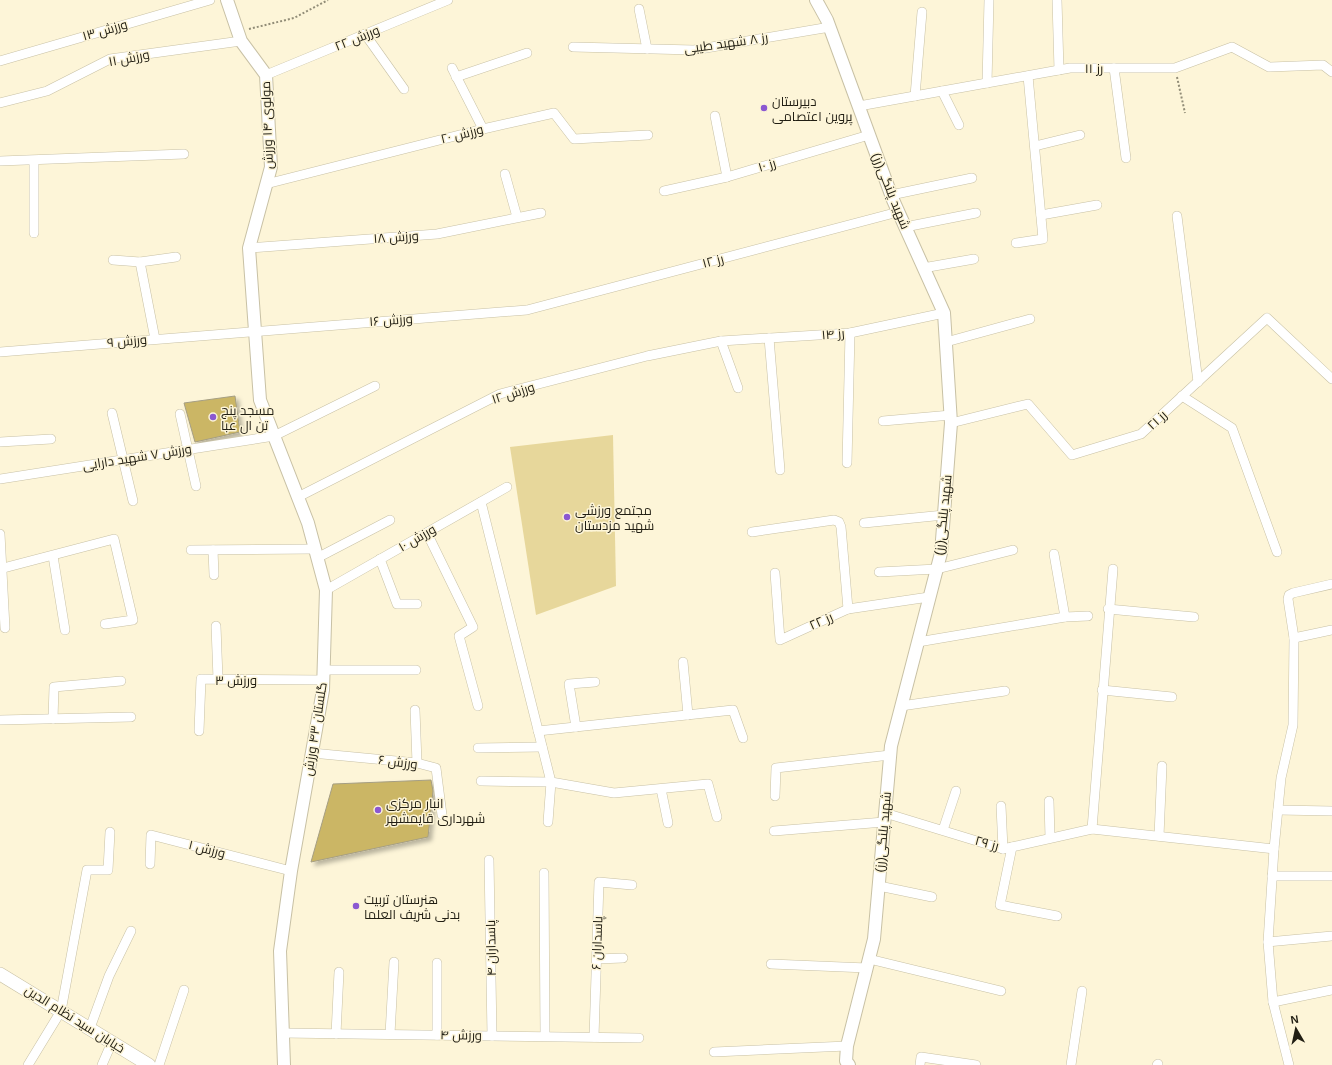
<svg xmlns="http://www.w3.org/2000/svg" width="1332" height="1065" font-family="Arial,Cairo,sans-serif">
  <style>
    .green { fill: #e7d79b }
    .building { fill: #cbb665; stroke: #a59e83; filter: url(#shadow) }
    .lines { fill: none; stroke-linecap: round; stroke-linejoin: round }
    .minor-casing { stroke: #c8c1a5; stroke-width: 10 }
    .tertiary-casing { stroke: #c8c1a5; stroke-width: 14 }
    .secondary-casing { stroke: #c8c1a5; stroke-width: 14 }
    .path { stroke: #928d78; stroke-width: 2; stroke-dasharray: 2 2; stroke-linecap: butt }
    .minor { stroke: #fff; stroke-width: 9 }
    .tertiary { stroke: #fff; stroke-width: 12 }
    .secondary { stroke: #fff; stroke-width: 13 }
    .poi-dot { fill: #8b58d1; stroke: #fdf5d8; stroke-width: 1.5 }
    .labels { text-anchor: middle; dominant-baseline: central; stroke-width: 3; stroke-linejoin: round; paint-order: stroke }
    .street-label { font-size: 13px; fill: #211e13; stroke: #fdf5d8 }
    .poi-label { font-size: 13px; fill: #211e13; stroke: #fdf5d8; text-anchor: start }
  </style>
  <defs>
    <filter id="shadow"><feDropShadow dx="3.5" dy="3.5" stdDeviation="2" flood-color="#0004"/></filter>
  </defs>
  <rect width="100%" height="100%" fill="#fdf5d8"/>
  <path class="green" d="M613,435l3,151 -80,29 -26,-168z"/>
  <g class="building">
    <path d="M235,396l5,36 -45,10 -11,-39z"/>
    <path d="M431,780l2,11 -5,46 -117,25 22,-78z"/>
  </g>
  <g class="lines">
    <g class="minor-casing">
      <g id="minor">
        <path d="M1057,0l2,70"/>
        <path d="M639,9l8,40"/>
        <path d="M365,34l39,55"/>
        <path d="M573,47l121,3 136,-23"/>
        <path d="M0,61l210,-61"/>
        <path d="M452,68l31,61"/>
        <path d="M1114,68l12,90"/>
        <path d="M266,75l182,-75"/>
        <path d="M456,77l71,-24"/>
        <path d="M987,83l2,-83"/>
        <path d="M942,91l17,34"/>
        <path d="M915,96l7,-84"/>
        <path d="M0,103l47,-12 63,-32 131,-18"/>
        <path d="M859,106l211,-38h105l57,-21 37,20 54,-2 9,7"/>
        <path d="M715,116l12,61"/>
        <path d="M1035,146l45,-11"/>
        <path d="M0,161l184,-7"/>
        <path d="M34,161v72"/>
        <path d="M505,174l12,43"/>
        <path d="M266,184l217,-55 71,-16 20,26 74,-4"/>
        <path d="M664,191l63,-14 142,-42"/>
        <path d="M891,195l81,-17"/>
        <path d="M1041,215l56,-10"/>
        <path d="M1177,216l21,166"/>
        <path d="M905,227l71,-14"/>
        <path d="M1016,243l27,-4 -15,-163"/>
        <path d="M249,248l188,-14 104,-21"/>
        <path d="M113,260l27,2 36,-5"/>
        <path d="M140,262l15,77"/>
        <path d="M923,268l51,-9"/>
        <path d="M769,338l11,132"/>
        <path d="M721,341l17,47"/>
        <path d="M946,342l84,-23"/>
        <path d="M0,352l527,-42 371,-98"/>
        <path d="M1182,396l50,32 45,124"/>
        <path d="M112,413l21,88"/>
        <path d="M180,414l16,72"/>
        <path d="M883,421l68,-6"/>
        <path d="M951,423l77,-19 44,51 69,-21 126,-116 65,61"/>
        <path d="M0,442l51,-3"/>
        <path d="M847,463l3,-130"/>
        <path d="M0,479l274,-43 101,-50"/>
        <path d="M298,497l202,-103 147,-38 74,-15 129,-8 94,-20"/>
        <path d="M481,502l70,280 -3,40"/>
        <path d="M864,523l80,-8"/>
        <path d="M752,532l82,-12 5,2 2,5 7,82"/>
        <path d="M427,533l46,94 -14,9 19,70"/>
        <path d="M0,534l5,94"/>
        <path d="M191,550l124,-1"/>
        <path d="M213,550l1,25"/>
        <path d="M1054,554l11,63"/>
        <path d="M53,556l12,74"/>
        <path d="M317,558l73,-38"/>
        <path d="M380,559l17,45h20"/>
        <path d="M0,569l114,-30 19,81 -28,4"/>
        <path d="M879,572l58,-3 76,-19"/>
        <path d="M775,573l5,67 68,-31 81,-12"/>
        <path d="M326,590l181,-103"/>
        <path d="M1108,609l86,8"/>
        <path d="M216,626l2,53"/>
        <path d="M1294,638l38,-8"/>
        <path d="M918,642l147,-25 23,-1"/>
        <path d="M683,662l5,53"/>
        <path d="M324,670h92"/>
        <path d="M1102,690l70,7"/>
        <path d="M901,706l104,-15"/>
        <path d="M415,710l2,53"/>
        <path d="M53,719l1,-32 67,-6"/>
        <path d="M0,720l131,-3"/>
        <path d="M576,727l-7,-43 26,-2"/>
        <path d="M199,731l2,-52 123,1"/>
        <path d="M538,731l195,-21 10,28"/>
        <path d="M478,748l64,-1"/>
        <path d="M312,753l105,10 19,5 6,47"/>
        <path d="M481,781l70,1 63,11 94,-9 9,33"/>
        <path d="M661,789l7,34"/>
        <path d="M775,796l1,-28 114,-13"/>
        <path d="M1049,801l1,37"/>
        <path d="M1001,806l2,43"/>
        <path d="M1278,810l54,1"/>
        <path d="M885,813l118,36 89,-20 182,20"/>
        <path d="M1092,829l21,-260"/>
        <path d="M943,830l13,-39"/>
        <path d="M774,831l110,-9"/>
        <path d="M1159,836l3,-70"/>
        <path d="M1012,847l-12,58 57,11"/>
        <path d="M489,860l3,176"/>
        <path d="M150,864l1,-29 140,36"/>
        <path d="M544,873l1,163"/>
        <path d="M1272,876h60"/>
        <path d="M879,886l53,11"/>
        <path d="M1268,942l64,-6"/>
        <path d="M597,959l26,-1"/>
        <path d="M869,959l132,32"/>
        <path d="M771,964l96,4"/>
        <path d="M1273,1002l59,-12"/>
        <path d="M90,1028l19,-52 22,-45"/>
        <path d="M283,1033l356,5"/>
        <path d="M336,1034l3,-62"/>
        <path d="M390,1034l4,-72"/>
        <path d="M437,1035v-72"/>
        <path d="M594,1037l5,-155 33,3"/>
        <path d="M714,1052l133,-6"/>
        <path d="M28,1065l33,-54 26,-141h21l2,-38"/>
        <path d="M102,1065l10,-23"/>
        <path d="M159,1065l25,-75"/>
        <path d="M920,1065l1,-8 55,8"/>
        <path d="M1071,1065l11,-74"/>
        <path d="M1157,1065l1,-1"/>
        <path d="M1289,1065l-16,-63 -5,-60 6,-93 7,-71 12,-53 1,-87 -6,-39 1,-4 4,-2 39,-9"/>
      </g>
    </g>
    <g class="tertiary-casing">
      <g id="tertiary">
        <path d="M227,0l14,41 25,34 5,92 -22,81 11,152 48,123 18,67 -3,100 -32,181 -11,80 4,114"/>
        <path d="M816,0l11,20 66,180 51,113 7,110 -10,130 -50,193 -17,193 -27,107 -1,15 3,4"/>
      </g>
    </g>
    <g class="secondary-casing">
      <path id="secondary" d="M0,974l149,91"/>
    </g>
    <g class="path">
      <path d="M249,29l45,-11 34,-18"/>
      <path d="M1177,77l8,36"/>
    </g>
    <use href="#minor" class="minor"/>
    <use href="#tertiary" class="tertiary"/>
    <use href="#secondary" class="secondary"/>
  </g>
  <g class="poi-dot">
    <circle cx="764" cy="108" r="4"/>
    <circle cx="213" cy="417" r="4"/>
    <circle cx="567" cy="517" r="4"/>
    <circle cx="378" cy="810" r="4"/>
    <circle cx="356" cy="906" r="4"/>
  </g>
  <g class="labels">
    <g class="street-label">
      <text transform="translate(105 30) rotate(-16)">ورزش ۱۳</text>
      <text transform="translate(357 38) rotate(-22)">ورزش ۲۲</text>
      <text transform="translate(726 43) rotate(-8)">رز ۸ شهید طیبی</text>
      <text transform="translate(129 58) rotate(-11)">ورزش ۱۱</text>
      <text x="1094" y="68">رز ۱۱</text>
      <text transform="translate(267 125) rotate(-92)">مولوی ۱۴ ورزش</text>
      <text transform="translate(462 134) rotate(-14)">ورزش ۲۰</text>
      <text transform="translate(767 165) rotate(-17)">رز ۱۰</text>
      <text transform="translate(891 191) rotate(68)">شهید پلنگی(رز)</text>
      <text transform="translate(396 237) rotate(-4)">ورزش ۱۸</text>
      <text transform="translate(713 261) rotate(-15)">رز ۱۲</text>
      <text transform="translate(391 320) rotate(-4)">ورزش ۱۶</text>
      <text transform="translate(833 334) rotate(-5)">رز ۱۴</text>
      <text transform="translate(127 341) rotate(-5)">ورزش ۹</text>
      <text transform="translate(513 393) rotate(-18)">ورزش ۱۲</text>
      <text transform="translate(1157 420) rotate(-43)">رز ۲۱</text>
      <text transform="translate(137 457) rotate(-9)">ورزش ۷ شهید دارایی</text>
      <text transform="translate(943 515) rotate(-84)">شهید پلنگی(رز)</text>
      <text transform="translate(417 538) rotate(-30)">ورزش ۱۰</text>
      <text transform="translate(821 621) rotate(-24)">رز ۲۲</text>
      <text x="236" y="680">ورزش ۳</text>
      <text transform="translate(315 729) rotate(-81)">گلستان ۴۳ ورزش</text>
      <text transform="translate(398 762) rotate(7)">ورزش ۶</text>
      <text transform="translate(883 832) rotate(-85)">شهید پلنگی(رز)</text>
      <text transform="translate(987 843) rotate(15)">رز ۲۹</text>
      <text transform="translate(207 849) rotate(14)">ورزش ۱</text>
      <text transform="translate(597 943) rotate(-88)">پاسداران ۶</text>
      <text transform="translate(491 948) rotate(-91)">پاسداران ۴</text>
      <text transform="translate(75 1019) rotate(32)">خیابان سید نظام الدین</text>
      <text transform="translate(461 1035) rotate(1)">ورزش ۴</text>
    </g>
    <g class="poi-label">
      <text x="772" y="101">دبیرستان<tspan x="772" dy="15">پروین اعتصامی</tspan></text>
      <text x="221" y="410">مسجد پنج<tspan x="221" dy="15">تن ال عبا</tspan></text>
      <text x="575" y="510">مجتمع ورزشی<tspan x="575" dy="15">شهید مزدستان</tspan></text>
      <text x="386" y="803">انبار مرکزی<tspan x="386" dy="15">شهرداری قایمشهر</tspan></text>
      <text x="364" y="899">هنرستان تربیت<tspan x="364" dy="15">بدنی شریف العلما</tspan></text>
    </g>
  </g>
  <g transform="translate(1296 1029) rotate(351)" stroke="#fdf5d8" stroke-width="3" paint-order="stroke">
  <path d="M0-3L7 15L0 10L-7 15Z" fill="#211e13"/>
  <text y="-6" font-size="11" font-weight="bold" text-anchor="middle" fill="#211e13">N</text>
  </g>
</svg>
